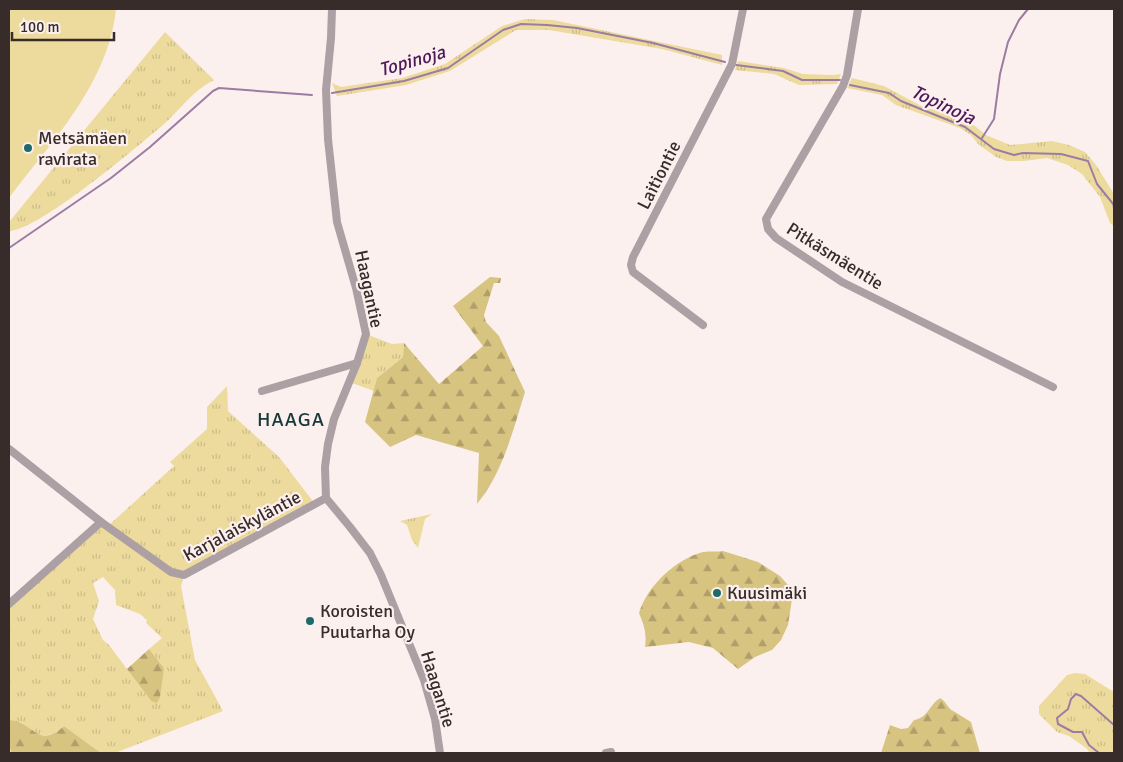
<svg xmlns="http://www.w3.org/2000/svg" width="1123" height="762" font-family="Signika,sans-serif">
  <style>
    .grass { fill: url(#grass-tufts); fill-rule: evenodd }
    .forest { fill: url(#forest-firs) }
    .garden { fill: #eddb9d }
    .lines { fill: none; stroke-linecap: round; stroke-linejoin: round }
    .stream { stroke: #9d7ca3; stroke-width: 2 }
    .minor { stroke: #aca0a5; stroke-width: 8 }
    .poi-dot { fill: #1d6a6a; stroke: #fcf0ee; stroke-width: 2 }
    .labels { text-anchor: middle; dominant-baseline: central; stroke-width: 4.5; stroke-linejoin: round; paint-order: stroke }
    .poi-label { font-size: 18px; fill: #382c2b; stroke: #fcf0ee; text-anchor: start }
    .street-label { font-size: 18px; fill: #382c2b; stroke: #fcf0ee }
    .water-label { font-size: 19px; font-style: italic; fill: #4c1a5b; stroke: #fcf0ee }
    .quarter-label { font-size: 20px; letter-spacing: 1px; fill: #173939; stroke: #fcf0ee }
  </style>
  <defs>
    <pattern id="grass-tufts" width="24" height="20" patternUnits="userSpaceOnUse" patternTransform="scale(1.25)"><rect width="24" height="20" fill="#eddb9d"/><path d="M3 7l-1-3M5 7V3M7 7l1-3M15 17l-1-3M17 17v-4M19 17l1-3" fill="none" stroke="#ccbc87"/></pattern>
    <pattern id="forest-firs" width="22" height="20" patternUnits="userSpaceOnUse" patternTransform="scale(1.25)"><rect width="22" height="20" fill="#d8c481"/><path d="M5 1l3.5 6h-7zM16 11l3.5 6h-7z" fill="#b09f6a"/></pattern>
  </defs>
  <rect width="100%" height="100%" fill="#fcf0ee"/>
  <g class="grass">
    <path d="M525,19l28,1 169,35v10l-60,-16 -113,-19h-33l-66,41 -44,14 -69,11 -5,-13 9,4 61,-9 43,-14 57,-38z"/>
    <path d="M165,32l49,48c-21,10 -34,30 -51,45 -26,22 -125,106 -154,106v-9z"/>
    <path d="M738,61l46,7 19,6 30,1 8,-1 -4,10 -38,1 -25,-11 -39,-4z"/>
    <path d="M852,78l32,8 41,22 35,6 26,21 24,10 42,-4 17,4 16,7 11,13 18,29v32l-4,-3 -10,-26 -18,-23 -14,-9 -21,-7 -23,3h-17l-11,-4 -18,-13 -7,-9 -11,-7 -64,-23 -14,-10 -35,-7z"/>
    <path d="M366,334l26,10 12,-1 -1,14 -26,21 -3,13 -25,-9z"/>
    <path d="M227,386l1,25 51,46 36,47 -131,71 -3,11 14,74 28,51 -108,42h-14l-37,-27c-30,26 -33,-10 -55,-5v-117l92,-82 7,4 66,-60 -4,-4 37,-33v-22zM103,577l12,13 1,15 24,9 7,6 -1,3 16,15 -13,11 15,19 -13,33 -42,-56 -6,-5 -10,-21 6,-18 -6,-18z"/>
    <path d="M432,514l-7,5 -7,29 -6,-8 -5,-15 -7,-4z"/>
    <path d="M1075,673l10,1 29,18v61h-24l-4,-5 -17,-12 -12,-4 -18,-18v-8l28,-31z"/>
  </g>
  <g class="forest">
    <path d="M490,277l11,1 -1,5h-6l-10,32 2,7 13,14 26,56c-12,38 -22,81 -48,112l2,-51 -63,-18 -26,12 -25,-25 12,-44 26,-21 1,-14 35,41 44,-38 -30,-40z"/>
    <path d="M723,551l35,11 22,14 9,10 3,13 -4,26 -7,15 -9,10 -17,7 -17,12 -25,-21 -24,-6 -44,5c2,-13 -1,-22 -6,-34 8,-27 37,-54 64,-61 7,-1 14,0 20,-1z"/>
    <path d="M149,649l15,19 -4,29 -3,6 -6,-2 -24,-32z"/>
    <path d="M940,698l4,3 6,8 21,13 9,31h-99l9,-28 11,4 7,-1 6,-8c14,-2 15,-15 26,-22z"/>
    <path d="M11,720c23,2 26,30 53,6l37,27h-90l-2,-10v-22z"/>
  </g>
  <path class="garden" d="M9,9h107c-8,75 -64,132 -107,189z"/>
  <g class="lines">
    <g class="stream">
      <path d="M736,65l47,6 19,9h38"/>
      <path d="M850,85l39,8 12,8 64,26 29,22 20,6 9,-2 38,1 27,7 9,23 17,21"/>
      <path d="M332,93l72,-12 44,-13 55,-38 18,-6 26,1 30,3 76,15 72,19"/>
      <path d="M982,138l12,-19 6,-45 8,-32 11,-22 9,-11"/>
      <path d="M9,248l102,-70 39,-31 63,-56 6,-3 93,7"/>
      <path d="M1099,753l-10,-8 -7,-13h-9l-15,-8 -1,-6 11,-9 3,-10 5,-5 5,2 33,29"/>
    </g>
    <g class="minor">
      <path d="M332,9l-1,29 -5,52 2,49 9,83 19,66 10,46 -9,29 -23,56 -6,25 -3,23 1,31 24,29 20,26 11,22 43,105 11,39 5,34"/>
      <path d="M858,9l-11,66 -4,11 -77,133 2,10 8,9 66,44 211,105"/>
      <path d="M703,325l-70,-53 -2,-7 2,-8 99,-193 11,-55"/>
      <path d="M262,391l95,-28"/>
      <path d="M9,449l92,73"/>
      <path d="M9,604l92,-82 70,50 13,3 142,-77"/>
      <path d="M606,753l5,-1"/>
    </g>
  </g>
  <g class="poi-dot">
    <circle cx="28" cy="148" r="5"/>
    <circle cx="717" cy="593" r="5"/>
    <circle cx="310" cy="621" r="5"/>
  </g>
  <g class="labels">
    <g class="poi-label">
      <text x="38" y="138">Metsämäen<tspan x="38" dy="21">ravirata</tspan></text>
      <text x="727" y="593">Kuusimäki</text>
      <text x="320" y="611">Koroisten<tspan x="320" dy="21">Puutarha Oy</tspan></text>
    </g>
    <g class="street-label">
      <text transform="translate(659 175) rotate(-63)">Laitiontie</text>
      <text transform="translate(835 256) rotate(32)">Pitkäsmäentie</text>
      <text transform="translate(369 289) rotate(78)">Haagantie</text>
      <text transform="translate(242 526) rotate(-28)">Karjalaiskyläntie</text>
      <text transform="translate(438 689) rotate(73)">Haagantie</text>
    </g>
    <g class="water-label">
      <text transform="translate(412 61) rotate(-16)">Topinoja</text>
      <text transform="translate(943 105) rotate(25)">Topinoja</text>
    </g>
    <g class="quarter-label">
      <text x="291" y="419">HAAGA</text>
    </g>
  </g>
  <rect width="1123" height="762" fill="none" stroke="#382c2b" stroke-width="20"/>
  <path d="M12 32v8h102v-8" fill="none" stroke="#382c2b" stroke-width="2.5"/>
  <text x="20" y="32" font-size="15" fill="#382c2b" stroke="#fcf0ee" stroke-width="4" paint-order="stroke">100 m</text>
</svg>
